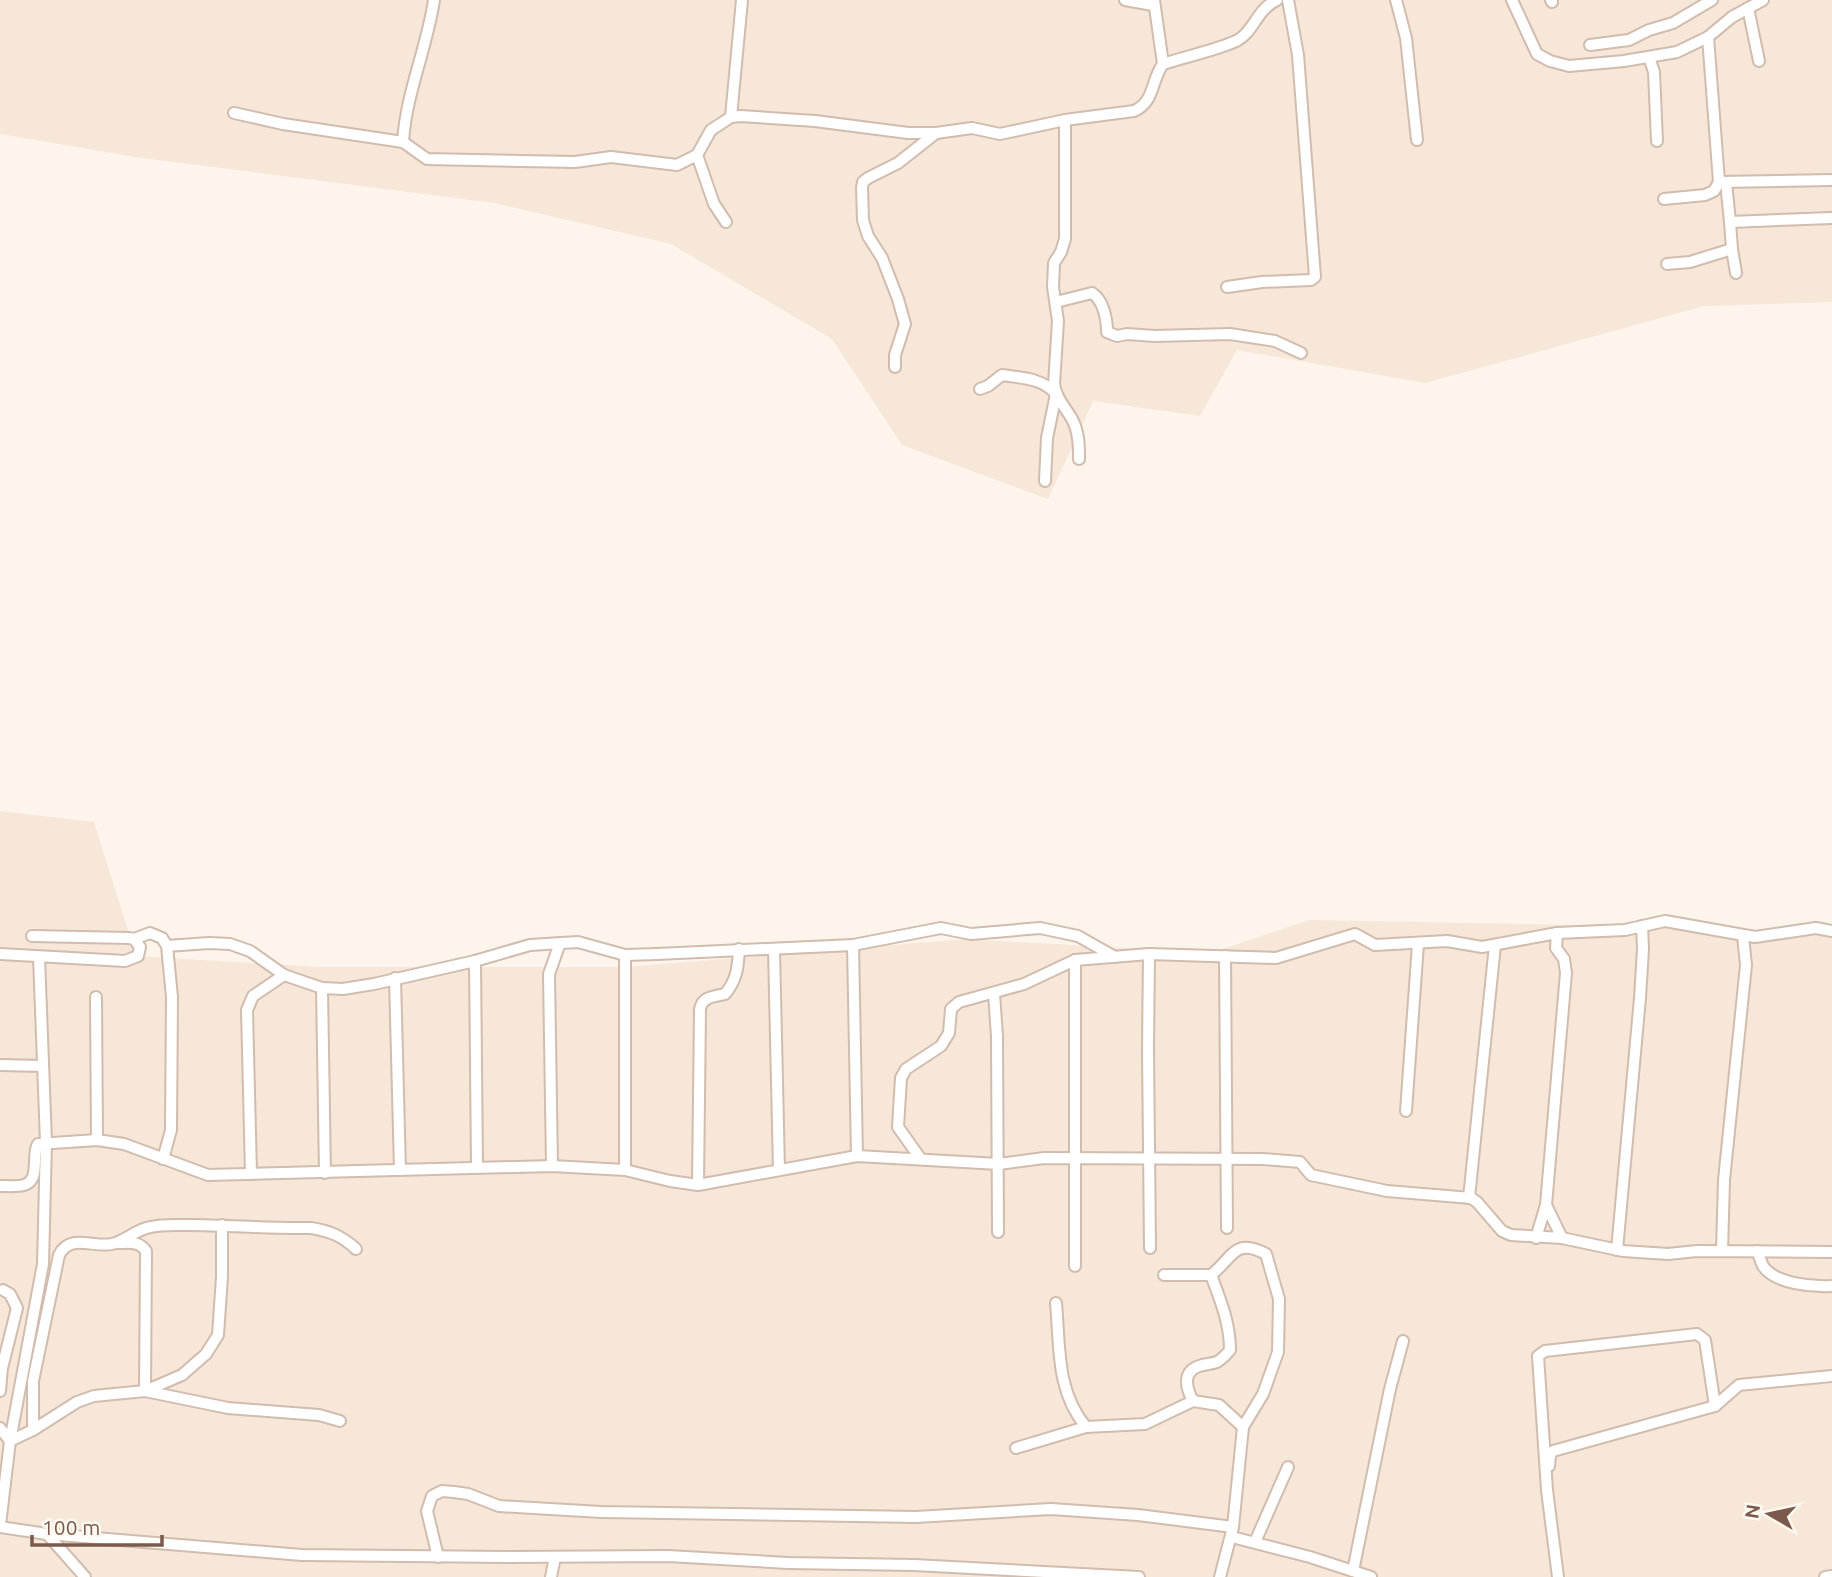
<svg xmlns="http://www.w3.org/2000/svg" width="1832" height="1577" font-family="Ubuntu,sans-serif">
  <style>
    .residential { fill: #f6e7d8 }
    .lines { fill: none; stroke-linecap: round; stroke-linejoin: round }
    .street-casing { stroke: #d1bcae; stroke-width: 14 }
    .street { stroke: #fff; stroke-width: 10 }
  </style>
  <rect width="100%" height="100%" fill="#fdf5eb"/>
  <g class="residential">
    <path d="M0,0h1832v302l-128,4 -279,77 -188,-33 -37,66 -107,-15 -45,98 -146,-54 -70,-106 -161,-95 -177,-41 -359,-46 -135,-23z"/>
    <path d="M0,811l94,11 42,134 185,11h304l341,-28 245,14 98,-33 374,7 149,6v644h-1832z"/>
  </g>
  <g class="lines">
    <g class="street-casing">
      <g id="street">
        <path d="M1125,0l28,5"/>
        <path d="M1154,0l9,64"/>
        <path d="M1396,0l10,38 11,102"/>
        <path d="M1512,0l25,54 13,7 19,5 55,-5 53,-9 31,-15 24,-20 31,-17"/>
        <path d="M1551,0l1,2"/>
        <path d="M1748,8l11,53"/>
        <path d="M1708,37l11,145 113,-2"/>
        <path d="M1590,45l39,-5 20,-10 24,-7 39,-23"/>
        <path d="M1649,57l5,15 3,69"/>
        <path d="M234,113l49,11 120,18 24,17 148,3 36,-5 66,8 20,-10 14,-25 20,-13 9,-1 75,5 93,12h28l36,-5 28,6 65,-14 69,-9c21,-9 17,-31 29,-47 21,-7 58,-15 75,-24 16,-9 19,-31 39,-40"/>
        <path d="M731,117l11,-117"/>
        <path d="M1065,120v119l-4,13 -7,11 -1,24 5,34 -4,63c2,14 11,23 18,35 7,13 7,27 7,40"/>
        <path d="M403,142c3,-49 24,-94 31,-142"/>
        <path d="M697,155l17,49 12,18"/>
        <path d="M1726,182l4,40 102,-4"/>
        <path d="M1664,199l41,-4 9,-4 5,-9"/>
        <path d="M1732,249l4,24"/>
        <path d="M1667,264l23,-2 42,-13 -2,-27"/>
        <path d="M1227,287l35,-5 49,-2 4,-3 -17,-222 -10,-55"/>
        <path d="M1056,302l36,-9c11,7 15,25 15,39l10,4 10,-2 28,2 75,-2 45,7 26,12"/>
        <path d="M895,367v-12l10,-31 -7,-25 -16,-41 -14,-22 -5,-16 -1,-32 1,-6 5,-4 30,-15 38,-30"/>
        <path d="M980,389l8,-3 14,-11c20,3 40,3 54,19l-9,44 -2,43"/>
        <path d="M134,939l16,-6 12,5 5,8 5,51 -1,133 -8,29"/>
        <path d="M853,945l4,211"/>
        <path d="M167,946l42,-3 21,1 20,7 34,24 38,13 21,1 31,-5 101,-23 55,-16 48,-3 47,13 32,-1 196,-9 88,-17 30,6 69,-6 38,8 37,21"/>
        <path d="M774,949l5,221"/>
        <path d="M0,954l125,7 13,-5 2,-9 -6,-8 -5,-1 -97,-2"/>
        <path d="M1149,954l-1,95 2,199"/>
        <path d="M625,955v215"/>
        <path d="M1225,956l2,272"/>
        <path d="M475,961l2,205"/>
        <path d="M395,978l5,192"/>
        <path d="M322,988l3,185"/>
        <path d="M994,994l3,42 1,196"/>
        <path d="M96,997l1,143"/>
        <path d="M0,1065l43,1"/>
        <path d="M1406,1111l12,-167"/>
        <path d="M920,1158l-22,-31 3,-49 5,-9 35,-23 8,-13 2,-24 8,-7 65,-18 51,-24 74,-6 127,4 79,-24 20,11 72,-4 35,6 75,-14 68,-3 40,-9 90,16 61,-9 16,3"/>
        <path d="M552,1166l-3,-192 11,-31"/>
        <path d="M251,1174l-4,-164 6,-14 31,-21"/>
        <path d="M698,1185l2,-176c3,-13 13,-12 25,-15 12,-14 13,-27 14,-45"/>
        <path d="M0,1186c7,0 17,1 24,-1 17,-5 7,-30 14,-41l59,-4 27,4 84,31 344,-9 73,4 45,11 28,4 159,-29 142,8 45,-6 219,1 37,3 11,13 76,16 84,7 6,4 25,29 9,4 51,3 61,13 45,3 29,-3 135,1"/>
        <path d="M1469,1198l26,-253"/>
        <path d="M1546,1205l16,33"/>
        <path d="M1536,1238l10,-33 20,-232 -2,-14 -8,-11 1,-15"/>
        <path d="M119,1243c11,0 20,-2 27,8l-1,140 37,-16 24,-21 12,-19 4,-58v-52"/>
        <path d="M1617,1250l23,-252 3,-49 -1,-23"/>
        <path d="M1722,1251l2,-71 22,-215 -3,-29"/>
        <path d="M1757,1251c2,4 4,11 6,15 12,18 50,21 69,20"/>
        <path d="M1075,1266v-306"/>
        <path d="M1164,1275h47c22,-17 23,-38 55,-21l13,45 -1,53 -15,42 -20,33 -10,100 -13,50"/>
        <path d="M1056,1303c4,44 0,88 30,124"/>
        <path d="M0,1391l2,-23 15,-60 -7,-14 -7,-4"/>
        <path d="M1193,1401c-7,-13 -11,-29 6,-35 6,-2 12,-2 18,-4 5,-3 9,-7 13,-12 0,-27 -10,-51 -19,-75"/>
        <path d="M0,1428l10,13"/>
        <path d="M33,1430v-49l26,-126c11,-22 34,-7 53,-11 14,-3 24,-15 39,-17 12,-3 25,-2 37,-2 41,0 82,4 123,3 19,3 31,8 45,21"/>
        <path d="M10,1441l33,-177 3,-122 -7,-185"/>
        <path d="M1016,1448l70,-21 59,-3 48,-23 26,4 24,22"/>
        <path d="M1549,1466l1,-11 3,-4 162,-45 24,-21 93,-9"/>
        <path d="M0,1525l10,-84 23,-11 44,-28 17,-6 51,-5 83,17 91,7 21,6"/>
        <path d="M0,1527l47,7 38,43"/>
        <path d="M47,1534l255,21 205,2 161,-1 120,7 126,2 225,12"/>
        <path d="M1232,1537l78,20 61,20"/>
        <path d="M1255,1542l33,-75"/>
        <path d="M438,1557l-11,-46 5,-15 10,-5 12,1 14,2 31,12 102,6 315,5 135,-8 87,6 95,12"/>
        <path d="M1353,1571l37,-182 13,-48"/>
        <path d="M551,1577l4,-20"/>
        <path d="M1558,1577l-11,-87 -9,-134 7,-5 152,-17 8,6 10,66"/>
        <path d="M1825,1577l7,-1"/>
      </g>
    </g>
    <use href="#street" class="street"/>
  </g>
  <g transform="translate(1769 1514) rotate(279)" stroke="#fff9f2" stroke-width="5" paint-order="stroke">
  <path d="M0-5L12 26L0 18L-12 26Z" fill="#7b5a4b"/>
  <text y="-10" font-size="19" font-weight="bold" text-anchor="middle" fill="#7b5a4b">N</text>
  </g>
  <path d="M32 1535v10h130v-10" fill="none" stroke="#7b5a4b" stroke-width="3.5"/>
  <text x="42" y="1535" font-size="21" fill="#7b5a4b" stroke="#fff9f2" stroke-width="5" paint-order="stroke">100 m</text>
</svg>
